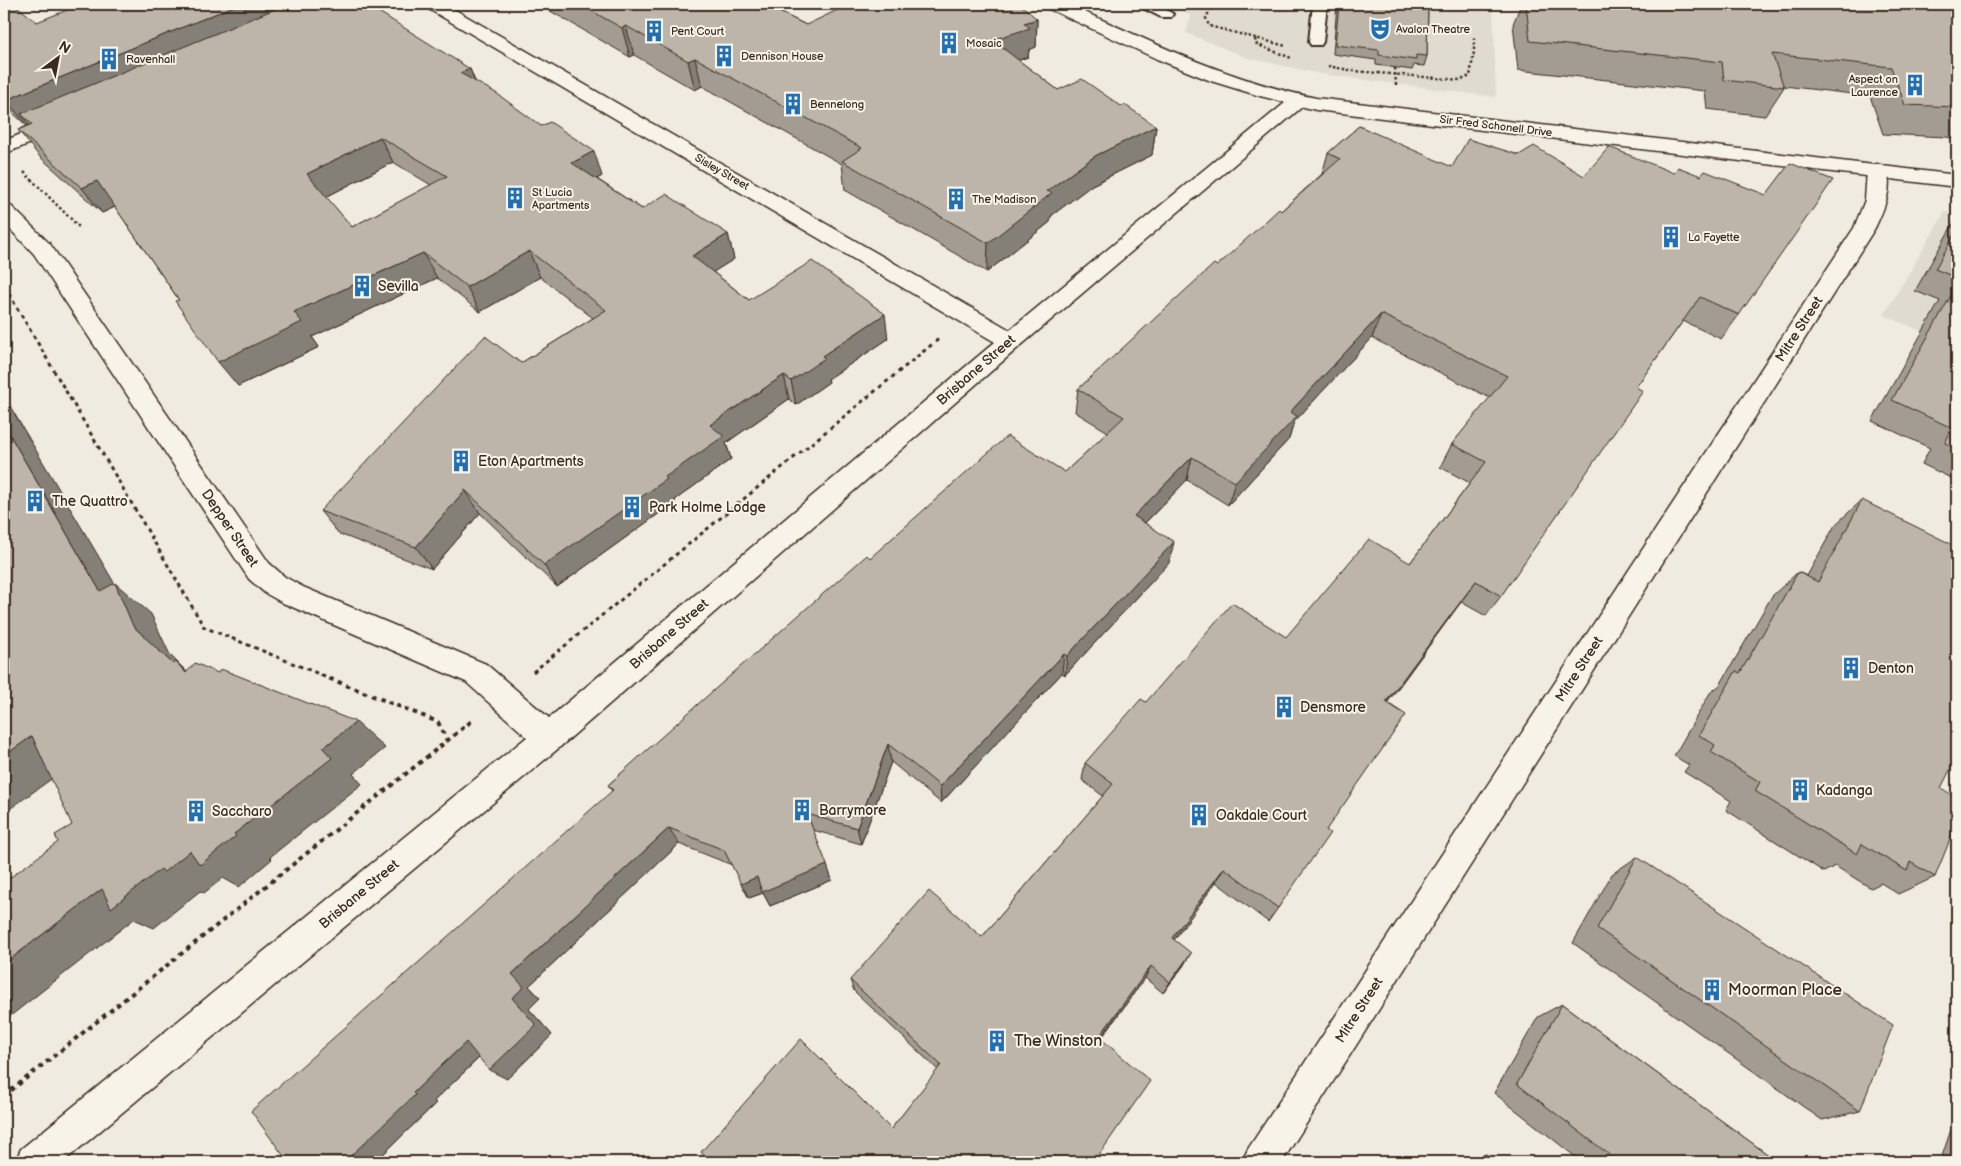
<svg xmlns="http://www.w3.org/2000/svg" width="1961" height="1166" font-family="'Balsamiq Sans',sans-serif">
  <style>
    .built { fill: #e0dbd0 }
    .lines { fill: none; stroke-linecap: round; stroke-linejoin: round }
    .service-casing { stroke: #3b2a1e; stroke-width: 4 }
    .minor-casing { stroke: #3b2a1e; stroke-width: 3 }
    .primary-casing { stroke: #3b2a1e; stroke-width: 3 }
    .path-far2 { stroke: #3b2a1e; stroke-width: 2.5; stroke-dasharray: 2.5 2.5; stroke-linecap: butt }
    .path-far1 { stroke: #3b2a1e; stroke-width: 3; stroke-dasharray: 4 4; stroke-linecap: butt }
    .path { stroke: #3b2a1e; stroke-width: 4; stroke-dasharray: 4.5 4.5; stroke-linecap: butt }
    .service { fill: #f7f3e8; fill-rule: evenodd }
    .minor { fill: #f7f3e8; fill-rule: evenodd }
    .primary { fill: #f7f3e8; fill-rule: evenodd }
    .wall { fill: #a39c92; stroke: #3b2a1e; fill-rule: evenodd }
    .shaded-wall { fill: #847f77; stroke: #3b2a1e }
    .building { fill: #bdb5aa; stroke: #3b2a1e; fill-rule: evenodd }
    .labels { text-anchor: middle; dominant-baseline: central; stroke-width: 4; stroke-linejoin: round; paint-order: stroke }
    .far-poi-label { font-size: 11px; fill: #3b2a1e; stroke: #f7f3e8; text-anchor: start }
    .far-street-label { font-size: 11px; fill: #3b2a1e; stroke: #f7f3e8 }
    .poi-label { font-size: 14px; fill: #3b2a1e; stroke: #f7f3e8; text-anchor: start }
    .street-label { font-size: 14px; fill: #3b2a1e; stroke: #f7f3e8 }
    .near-poi-label { font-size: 16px; fill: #3b2a1e; stroke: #f7f3e8; text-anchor: start }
  </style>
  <rect width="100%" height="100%" fill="#efebe0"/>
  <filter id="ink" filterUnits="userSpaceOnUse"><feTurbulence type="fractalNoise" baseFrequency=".02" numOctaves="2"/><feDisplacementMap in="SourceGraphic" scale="10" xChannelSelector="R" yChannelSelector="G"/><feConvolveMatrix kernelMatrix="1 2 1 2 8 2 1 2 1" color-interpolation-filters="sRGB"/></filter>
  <g filter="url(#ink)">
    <g class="built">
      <path d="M1168,4h325l3,93 -176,-23 -72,-16 -62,-25 5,-17z"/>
      <path d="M1945,212l12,2v133l-73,-32z"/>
    </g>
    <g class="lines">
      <g class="service-casing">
        <g id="service">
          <path d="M1139,4h18l16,10 -2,3h-10l-20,-10z"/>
          <path d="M1313,4h14l-4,38 -2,3h-10l-2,-3z"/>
        </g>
      </g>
      <g class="minor-casing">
        <g id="minor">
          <path d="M424,4h21l565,326 282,-233 7,-2 7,2 3,4 -290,246 -459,400 -497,415h-48l6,-13 506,-412 -61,-55 -183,-79 -18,-10 -16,-14 -215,-325 -30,-31v-19l7,2 39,38 219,319 16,14 18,10 183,77 63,54 446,-376 -568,-334z"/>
          <path d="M60,118l7,2 3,4 -3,4 -63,26v-13z"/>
          <path d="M1877,164l7,2c12,18 -1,45 -9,62l-593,934h-40l6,-13 606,-921 11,-28 2,-30 3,-4z"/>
        </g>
      </g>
      <g class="primary-casing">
        <path id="primary" d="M1044,4h23c85,38 157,75 249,94l641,77v12l-641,-77 -56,-14 -49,-15 -54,-22 -110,-51z"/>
      </g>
      <g class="path-far2">
        <path d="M1213,4l-7,14 3,8 77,20"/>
        <path d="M1255,39l1,5 35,14"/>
        <path d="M1328,66l26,5 107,9 9,-4 4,-24v-16"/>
        <path d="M1395,68l1,17"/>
        <path d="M24,172l55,55"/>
        <path d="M4,285l6,11"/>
      </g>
      <g class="path-far1">
        <path d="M9,294l195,333 120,49"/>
        <path d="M533,672l408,-335"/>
      </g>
      <g class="path">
        <path d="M321,675l117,47 9,19"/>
        <path d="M4,1096l469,-376"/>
      </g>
      <use href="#service" class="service"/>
      <use href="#minor" class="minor"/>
      <use href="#primary" class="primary"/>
    </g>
    <g class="wall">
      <path d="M4,4l33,18 433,47 5,12 127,95 -5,3 45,30 86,25 6,25 -21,13 36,28 139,39 -60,40 1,3 -33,23 -7,-6 -63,44 5,16 -56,41v2l-118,85 -77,-74 -48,56 -93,-35 -19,-23 201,-148 72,-45 -53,-41 -60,35 -43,-34 -125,59 7,10 -81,39 -123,-179 -13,6 -63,-57 -21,-26 9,-4 -23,-21zM393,162l38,23 -79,42 -26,-30z"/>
      <path d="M538,4h225l43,21 231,-6 -1,28 -7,3 -1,7 -10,3 40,30 63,16 35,20 -4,29 -60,30 -41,31 -1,6 -63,50 -142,-82 -3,-26 -140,-78 -7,4 -61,-35 -4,2z"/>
      <path d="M1337,4h91l-1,52 -3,10 -10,-1 -2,5 -36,-5v-5l-43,-6z"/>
      <path d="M1521,4h436v135l-11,-2 -63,-3 -13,-38 -86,-10v1l-19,29 -58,-7 -2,-18 -187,-21 -5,-46z"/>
      <path d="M1359,126l380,189 -18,24 -38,-18 -47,66 -135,209 -15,20 -25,-14 -74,101 -61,127 -48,78 -10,14 -52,-40 -42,58 10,25 -21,28 -18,-15 -44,61 -210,90 47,-59 -84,-79 -4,-11 132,-43 121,-141 -21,-16 3,-17 61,-61 140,-65 124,-74 60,-80 -30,-16 12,-23 38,-46 -118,-60 -78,84 -5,17 -61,66 -41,-25 -42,43 24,40 -104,112 -3,-2 -121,130 -50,-41 -30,82 -48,-14 19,50 -62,26 -7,-13 -14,5 -17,-33 -53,-21 -150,142 11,12 -11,11 23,26 -45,44 -28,-21 -45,43 2,2 -61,59 237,-371 -4,-6 262,-227 195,-86 43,-40 -33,-20 3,-23 139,-123 64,-55 41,-37 6,-21z"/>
      <path d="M1957,217v264l-35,-17 8,-16 -58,-27 68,-120 -25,-10z"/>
      <path d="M1862,500l79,288 -6,89 -37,17 -17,-11 -10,5 -36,-22 -11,6 -98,-62 5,-9 -47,-29 5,-7 -15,-9 36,-63 10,-8 52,-89 26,-24 9,4 28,-51z"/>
      <path d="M1637,857l223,254 -38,9 -249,-177 39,-69z"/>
      <path d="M1562,1004l216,158h-196l-88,-69 44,-76z"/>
      <path d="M1957,1112v50h-17z"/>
      <path d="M1486,1154l10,8h-33l1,-1z"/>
    </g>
    <g class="shaded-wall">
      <path d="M239,4h71l-289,110 10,13 -2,1 -23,-28z"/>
      <path d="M1037,19l-1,28 -7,3 -1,7 -36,12v-29l32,-17z"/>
      <path d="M626,26l8,29 -4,2 -8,-29z"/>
      <path d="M695,58l7,28 -7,4 -7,-29z"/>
      <path d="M470,69l10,25 -20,-21z"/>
      <path d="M1156,126l-4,29 -60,30 -41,31 -1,6 -63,50 1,-29 59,-52 48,-35z"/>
      <path d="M380,137l13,25 -71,37 -15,-25z"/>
      <path d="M594,151l8,25 -21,12 -9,-25z"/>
      <path d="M97,181l20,25 -15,7 -20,-25z"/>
      <path d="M728,234l6,25 -35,22 -7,-25z"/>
      <path d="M529,251l11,26 -60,35 -13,-25z"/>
      <path d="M423,253l14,25 -125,59 7,10 -81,39 -20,-24 76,-50z"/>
      <path d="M885,314l3,25 -60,40 1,3 -33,23 -5,-24 31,-25z"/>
      <path d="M1381,314l-9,24 -78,84 -5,17 -61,66 7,-23 55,-70z"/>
      <path d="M784,375l5,24 -63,44 5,16 -56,41v2l-118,85 -13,-22 121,-88 45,-52z"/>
      <path d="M4,396l112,190 -1,-3 36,31 19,41 15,15 26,21 -38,-27 -40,-38 -33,-35 -96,-166z"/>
      <path d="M1192,457l-5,23 -57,58 4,-22z"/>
      <path d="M465,490l15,23 -48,56 -16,-22z"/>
      <path d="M1174,542l-5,21 -104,112 2,-19z"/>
      <path d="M1476,581l-15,21 -87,119 12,-19z"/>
      <path d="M1064,654l-2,19 -121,130 -1,-17z"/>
      <path d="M356,722l29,26 -32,26 9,10 -92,73 2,2 -33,28 -16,-9 -19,15 -4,-2 -46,37 -20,-9 -130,102v-57l98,-75 59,-20 29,-18 44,-17 89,-86z"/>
      <path d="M32,736l43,26 -71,51v-57z"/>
      <path d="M888,744l3,18 -30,82 -4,-16z"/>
      <path d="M669,828l10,16 -150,142 11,12 -11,11 23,26 -45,44 -18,-9 23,-72v-24z"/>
      <path d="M827,865l5,15 -62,26 -7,-13 -14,5 -8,-14 16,-7z"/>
      <path d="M1224,868l-8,14 -50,69 6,-13z"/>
      <path d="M1191,953l-7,12 -21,28 7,-11z"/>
      <path d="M1151,966l-6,12 -51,69 5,-10z"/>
      <path d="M466,1042l19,10 -51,49 2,2 -61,59h-31l69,-69z"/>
    </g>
    <g class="building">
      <path d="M4,4h10l23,18 45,-18h157l-233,96 -2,-2z"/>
      <path d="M287,4h79l104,65 -10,4 36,20 45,33 9,-4 44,29 -22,12 70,46 24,-15 62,40 -36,22 57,44 63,-39 73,53 -63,42 3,2 -34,23 -7,-6 -74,50 14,11 -59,41 2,2 -123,86 -79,-75 -49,57 -96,-36 165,-175 36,27 85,-53 -77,-59 -62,36 -44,-34 -129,59 8,10 -84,40 -43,-61 4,-1 -82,-119 -15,7 -64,-58 14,-6 -11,-10zM380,137l67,39 -95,51 -45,-53z"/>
      <path d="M579,4h184l43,21 44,-21h170l17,15 -13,4 6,5 -38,12 66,50 24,-11 39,27 4,-1 31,21 -61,30 -48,35 5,2 -64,50 -146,-82 20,-13 -167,-90 -7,3 -62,-35 -4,2z"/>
      <path d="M1339,4h89l-1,52 -11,-1v5l-37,-5v-5l-44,-5z"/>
      <path d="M1526,4h431v103l-52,-2 -14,-38 -119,-13 12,33 -60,-7 -2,-18 -192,-21z"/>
      <path d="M1359,126l93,41 16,-28 51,16 15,-9 50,30 25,-29 65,26 4,-6 23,9 4,-5 61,24 24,-32 43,17 -94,135 -39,-18 -64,90 7,4 -142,205 -25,-15 -90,121 20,13 -80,115 4,3 -52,75 -54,-40 -52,70 19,15 -21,29 -19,-16 -52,71 51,44 -56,81h-384l-9,-10 100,-113 90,90 50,-64 -91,-85 79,-89 53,46 131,-153 -28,-21 56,-64 5,3 86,-99 54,34 83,-98 41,24 76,-101 -34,-18 55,-68 -126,-62 -91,98 7,4 -62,66 -43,-25 -58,59 40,26 -107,114 -3,-2 -124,132 -52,-42 -31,84 -50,-14 20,51 -65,27 -5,-15 -16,7 -17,-34 -55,-22 -157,146 12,13 -12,11 24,27 -47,45 -23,-28 -53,51 2,2 -71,67h-56l-37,-51 362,-321 -5,-5 89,-80 170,-150 3,3 137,-122 58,36 59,-55 -46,-28 136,-125 3,2 62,-57 2,2 59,-52 -12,-6z"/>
      <path d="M1957,230v48l-22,-9z"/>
      <path d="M1957,285v164l-12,-6 7,-15 -60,-28z"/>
      <path d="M4,425l96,166 15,-8 18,43 40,38 3,-2 10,11 9,-10 23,10 3,-4 135,53 -33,26 9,10 -98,76 2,2 -36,29 -10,-14 -26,21 -3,-3 -50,39 -9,-19 -98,75v-82l54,-40 -3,-7 17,-10 -40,-89 -28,20z"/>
      <path d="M1862,500l95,47v209l-16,32 16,10v24l-22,55 -25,-15 -3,9 -45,-27 -5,10 -102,-63 5,-9 -49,-30 4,-7 -16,-10 37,-64 4,2 58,-101 20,10z"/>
      <path d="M1637,857l256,168 -33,86 -263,-183z"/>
      <path d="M1562,1004l216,158h-159l-102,-78z"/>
      <path d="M1486,1154l10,8h-15z"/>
    </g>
  </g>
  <defs>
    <g id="theatre-bare" transform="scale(1.725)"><path d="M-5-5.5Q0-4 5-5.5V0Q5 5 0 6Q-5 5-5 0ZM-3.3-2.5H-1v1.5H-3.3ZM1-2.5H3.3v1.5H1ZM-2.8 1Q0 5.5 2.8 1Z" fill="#1f6fb2" stroke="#f7f3e8" stroke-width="2.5" paint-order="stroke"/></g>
    <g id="building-bare" transform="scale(1.725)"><path d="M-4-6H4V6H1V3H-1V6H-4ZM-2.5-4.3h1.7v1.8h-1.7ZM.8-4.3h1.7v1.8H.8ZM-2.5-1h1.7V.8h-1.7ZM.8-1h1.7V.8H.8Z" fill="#1f6fb2" stroke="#f7f3e8" stroke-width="2.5" paint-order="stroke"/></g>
  </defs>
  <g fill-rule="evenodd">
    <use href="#theatre-bare" x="1380" y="29"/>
    <use href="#building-bare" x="654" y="31"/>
    <use href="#building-bare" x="949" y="43"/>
    <use href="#building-bare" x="724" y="56"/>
    <use href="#building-bare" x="109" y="59"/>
    <use href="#building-bare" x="1915" y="85"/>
    <use href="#building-bare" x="793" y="104"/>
    <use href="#building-bare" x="515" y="198"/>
    <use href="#building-bare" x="956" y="199"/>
    <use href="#building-bare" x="1671" y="237"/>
    <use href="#building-bare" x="362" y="286"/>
    <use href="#building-bare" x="461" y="461"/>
    <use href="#building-bare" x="35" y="501"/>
    <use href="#building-bare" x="632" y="507"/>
    <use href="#building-bare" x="1851" y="668"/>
    <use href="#building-bare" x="1284" y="707"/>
    <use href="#building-bare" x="1800" y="790"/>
    <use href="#building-bare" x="802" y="810"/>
    <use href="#building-bare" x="196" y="811"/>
    <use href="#building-bare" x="1199" y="815"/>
    <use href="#building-bare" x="1712" y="990"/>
    <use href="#building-bare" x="997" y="1041"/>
  </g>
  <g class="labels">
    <g class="far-poi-label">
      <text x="1396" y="29">Avalon Theatre</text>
      <text x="671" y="31">Pent Court</text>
      <text x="966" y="43">Mosaic</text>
      <text x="741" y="56">Dennison House</text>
      <text x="126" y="59">Ravenhall</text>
      <text x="1898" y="79" text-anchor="end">Aspect on<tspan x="1898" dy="13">Laurence</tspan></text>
      <text x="810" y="104">Bennelong</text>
      <text x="532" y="192">St Lucia<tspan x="532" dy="13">Apartments</tspan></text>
      <text x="972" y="199">The Madison</text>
      <text x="1688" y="237">La Fayette</text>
    </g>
    <g class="far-street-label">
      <text transform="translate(1496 126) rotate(7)">Sir Fred Schonell Drive</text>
      <text transform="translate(722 172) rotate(30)">Sisley Street</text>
    </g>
    <g class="poi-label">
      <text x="378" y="286">Sevilla</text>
      <text x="478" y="461">Eton Apartments</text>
      <text x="52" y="501">The Quattro</text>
      <text x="649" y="507">Park Holme Lodge</text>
      <text x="1868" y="668">Denton</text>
      <text x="1300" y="707">Densmore</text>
      <text x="1816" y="790">Kadanga</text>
      <text x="819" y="810">Barrymore</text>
      <text x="212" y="811">Saccharo</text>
      <text x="1216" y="815">Oakdale Court</text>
    </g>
    <g class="street-label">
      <text transform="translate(1799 329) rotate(-57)">Mitre Street</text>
      <text transform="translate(976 370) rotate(-41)">Brisbane Street</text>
      <text transform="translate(230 528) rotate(56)">Depper Street</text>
      <text transform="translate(669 634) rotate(-41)">Brisbane Street</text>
      <text transform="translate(1579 669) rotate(-57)">Mitre Street</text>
      <text transform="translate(359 894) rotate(-40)">Brisbane Street</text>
      <text transform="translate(1359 1010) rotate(-57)">Mitre Street</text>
    </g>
    <g class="near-poi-label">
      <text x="1728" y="990">Moorman Place</text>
      <text x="1014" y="1041">The Winston</text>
    </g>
  </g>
  <rect width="1961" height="1166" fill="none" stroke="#f7f3e8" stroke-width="20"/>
  <rect x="10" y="10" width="1941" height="1146" fill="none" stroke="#3b2a1e" stroke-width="2" filter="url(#ink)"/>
  <g transform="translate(58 58) rotate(32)" stroke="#f7f3e8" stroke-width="4" paint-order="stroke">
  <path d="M0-4L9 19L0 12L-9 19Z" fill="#3b2a1e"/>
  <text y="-8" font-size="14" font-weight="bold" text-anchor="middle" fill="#3b2a1e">N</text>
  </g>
</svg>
